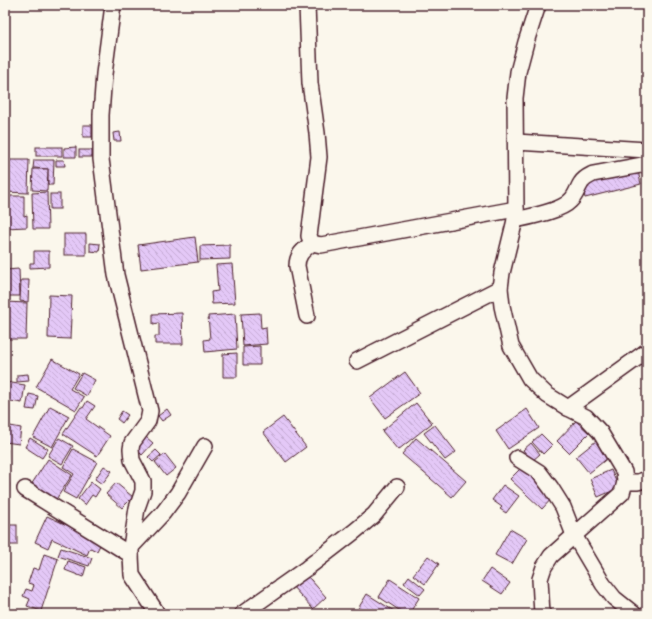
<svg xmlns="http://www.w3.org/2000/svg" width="652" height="619" font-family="Itim,sans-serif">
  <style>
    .building { fill: url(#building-back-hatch); stroke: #4a1f2b }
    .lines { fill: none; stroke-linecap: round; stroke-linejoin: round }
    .minor-casing { stroke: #4a1f2b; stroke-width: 18 }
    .minor { stroke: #fbf7ec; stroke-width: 15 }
  </style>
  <defs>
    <pattern id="building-back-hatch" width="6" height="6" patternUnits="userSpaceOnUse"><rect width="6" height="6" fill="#e4c8f7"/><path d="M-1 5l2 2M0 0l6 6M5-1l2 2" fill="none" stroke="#c5abd4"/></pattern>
  </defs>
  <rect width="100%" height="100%" fill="#fbf7ec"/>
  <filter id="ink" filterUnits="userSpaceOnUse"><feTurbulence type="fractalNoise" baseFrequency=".025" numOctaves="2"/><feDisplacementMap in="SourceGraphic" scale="8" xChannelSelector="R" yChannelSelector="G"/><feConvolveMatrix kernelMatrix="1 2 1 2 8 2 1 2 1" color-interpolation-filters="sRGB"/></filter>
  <g filter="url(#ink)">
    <g class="building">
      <rect x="83" y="125" width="9" height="12"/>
      <path d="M120,132l1,9h-7l-1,-8z"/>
      <rect x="36" y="147" width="26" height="9"/>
      <path d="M76,147v10h-12v-9z"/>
      <rect x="79" y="150" width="13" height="7"/>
      <path d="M7,160h22l-1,33 -23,-1v-13h2z"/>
      <path d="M34,160h20l-1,25h-5v-16l-15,-1z"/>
      <path d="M56,160h8l1,6h-9z"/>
      <path d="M33,169h15l-1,22 -15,-1z"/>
      <path d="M638,171l3,13 -56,14 -3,-14z"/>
      <path d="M47,192l1,37h-15l-1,-36z"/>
      <rect x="50" y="194" width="10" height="15"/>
      <path d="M5,196h19v20l3,-1v12l-22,1z"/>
      <rect x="64" y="234" width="22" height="21"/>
      <path d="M195,237l3,25 -57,7 -3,-24z"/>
      <path d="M90,243l10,1 -1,8 -9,-1z"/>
      <path d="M230,245v14l-30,1v-14z"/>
      <path d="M34,251h15v16l-19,1v-5h4z"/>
      <path d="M232,264l3,39 -23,1 -1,-12 7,-1 -2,-26z"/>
      <path d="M19,269l1,27h-15v-26z"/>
      <path d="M21,280h8l-1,22 -8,-1z"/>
      <path d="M49,295l23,1 -2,43 -22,-1z"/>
      <path d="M5,302l22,1 -1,36h-20l1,-10h-2v-9h2v-5h-2z"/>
      <path d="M182,313l1,31h-28v-8h4v-13l-6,1v-10z"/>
      <path d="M260,313l1,15 5,-1 1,17 -24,2 -2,-32z"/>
      <path d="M235,314l2,35 -32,3 -1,-12 6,-1 -2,-23z"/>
      <path d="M260,346v19h-17v-18z"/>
      <path d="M237,353v24h-14v-23z"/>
      <path d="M52,359l27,15 -9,15 14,8 -8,13 -40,-23z"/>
      <path d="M405,372l15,21 -35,25 -15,-20z"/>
      <path d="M82,373l13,7 -8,16 -14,-8z"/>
      <path d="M28,374l1,7 -12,1v-7z"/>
      <path d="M5,382l20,3 -3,18 -17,-3z"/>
      <path d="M29,394l9,2 -3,14 -9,-1z"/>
      <path d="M87,401l8,5 -9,13 24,17 -13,20 -34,-22 18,-27 2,1z"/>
      <path d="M416,403l16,20 -34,27 -16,-19z"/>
      <path d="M50,406l19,10 -17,31 -19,-10z"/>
      <path d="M167,409l4,6 -9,6 -4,-5z"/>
      <path d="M527,409l12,19 -31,21 -12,-18z"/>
      <path d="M122,411l6,4 -6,8 -5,-4z"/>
      <path d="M283,417l23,30 -20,15 -23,-30z"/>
      <path d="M576,421l13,12 -20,20 -12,-12z"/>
      <path d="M5,425l16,3 -2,16 -14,-2z"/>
      <path d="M435,425l21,27 -11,8 -21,-27z"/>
      <path d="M541,434l11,11 -9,9 -11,-12z"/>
      <path d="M146,437l7,6 -11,12 -7,-7z"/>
      <path d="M30,438l18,11 -6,9 -17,-11z"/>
      <path d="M59,438l14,8 -11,18 -14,-8z"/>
      <path d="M416,438l50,43 -14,16 -50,-43z"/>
      <path d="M596,441l13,16 -20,16 -13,-16z"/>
      <path d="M531,443l9,11 -8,7 -9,-11z"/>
      <path d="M5,449h2l-1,31h-1z"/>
      <path d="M73,449l24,13 -21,37 -13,-7 11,-18 -11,-7z"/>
      <path d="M156,450l5,5 -8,7 -5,-5z"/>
      <path d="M165,454l11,14 -10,8 -11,-14z"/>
      <path d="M48,459l24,16 -17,26 -24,-16z"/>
      <path d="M104,466l8,5 -10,13 -7,-5z"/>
      <path d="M523,466l31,30 -12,13 -32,-30z"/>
      <path d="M611,470l8,18 -21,9 -8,-18z"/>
      <path d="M5,482l4,1 -1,21h-3z"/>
      <path d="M91,482l9,7 -5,8 -3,-2 -7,10 -7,-6z"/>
      <path d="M116,483l17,14 -11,11 -16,-14z"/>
      <path d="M503,485l16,11 -13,17 -6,-4 2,-2 -10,-7z"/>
      <path d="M47,516l55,25 -5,10 -7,-3 -3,7 -35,-16 -4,9 -13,-6z"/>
      <rect x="5" y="525" width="12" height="20"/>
      <path d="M510,529l17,10 -15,25 -17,-9z"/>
      <path d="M61,548l31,10 -3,8 -31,-10z"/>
      <path d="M44,554l14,5 -17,52 -14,-5 3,-7 -7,-3 3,-7 6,2 2,-6 -6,-2 5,-15 6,2z"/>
      <path d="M428,556l11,8 -14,20 -12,-9z"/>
      <path d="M68,561l18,6 -3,10 -18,-7z"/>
      <path d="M490,569l20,14 -8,11 -20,-13z"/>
      <path d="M304,572l22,25 -13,12 -22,-24z"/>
      <path d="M409,576l16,13 -5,6 -16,-12z"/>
      <path d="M390,579l29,19 -10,16h-4l-26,-17z"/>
      <path d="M367,594l27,17 -2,3h-33l-3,-2z"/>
    </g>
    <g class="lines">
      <g class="minor-casing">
        <g id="minor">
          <path d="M113,5l-9,69 -3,41v44l15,116 34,136 -2,10 -16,22 -1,6 1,11 11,21v10l-6,17 -6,39v8l1,20 23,35 2,4"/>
          <path d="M307,5l3,78 7,50 2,24 -10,79 3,7 9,2 195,-36"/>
          <path d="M538,5l-12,37 -8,30 -3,26 1,111 -1,11 -13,53 -2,15 2,18 9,40 19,33 17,16 21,13 18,9 14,15 24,40 1,10 -3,11 -71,63 -7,11 -4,12 2,35"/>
          <path d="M516,142l131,8"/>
          <path d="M515,220c14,-3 46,-9 55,-19 6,-5 7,-12 11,-18 3,-5 8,-7 12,-9l54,-10"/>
          <path d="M307,316l-10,-50c0,-12 7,-16 15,-23"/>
          <path d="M357,361l143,-73"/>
          <path d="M568,408l79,-57"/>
          <path d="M517,458l22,14 12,16 12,19 11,28 29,49 11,14 20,16"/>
          <path d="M625,482h13l9,-3"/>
          <path d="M25,489l106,66"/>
          <path d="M131,547l32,-34 15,-20 27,-47"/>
          <path d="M242,614l65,-46 48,-37 19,-16 23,-28"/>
        </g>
      </g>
      <use href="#minor" class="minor"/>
    </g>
  </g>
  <rect width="652" height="619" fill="none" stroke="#fbf7ec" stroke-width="20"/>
  <rect x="10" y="10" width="632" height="599" fill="none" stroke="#4a1f2b" stroke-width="1.5" filter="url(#ink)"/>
</svg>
